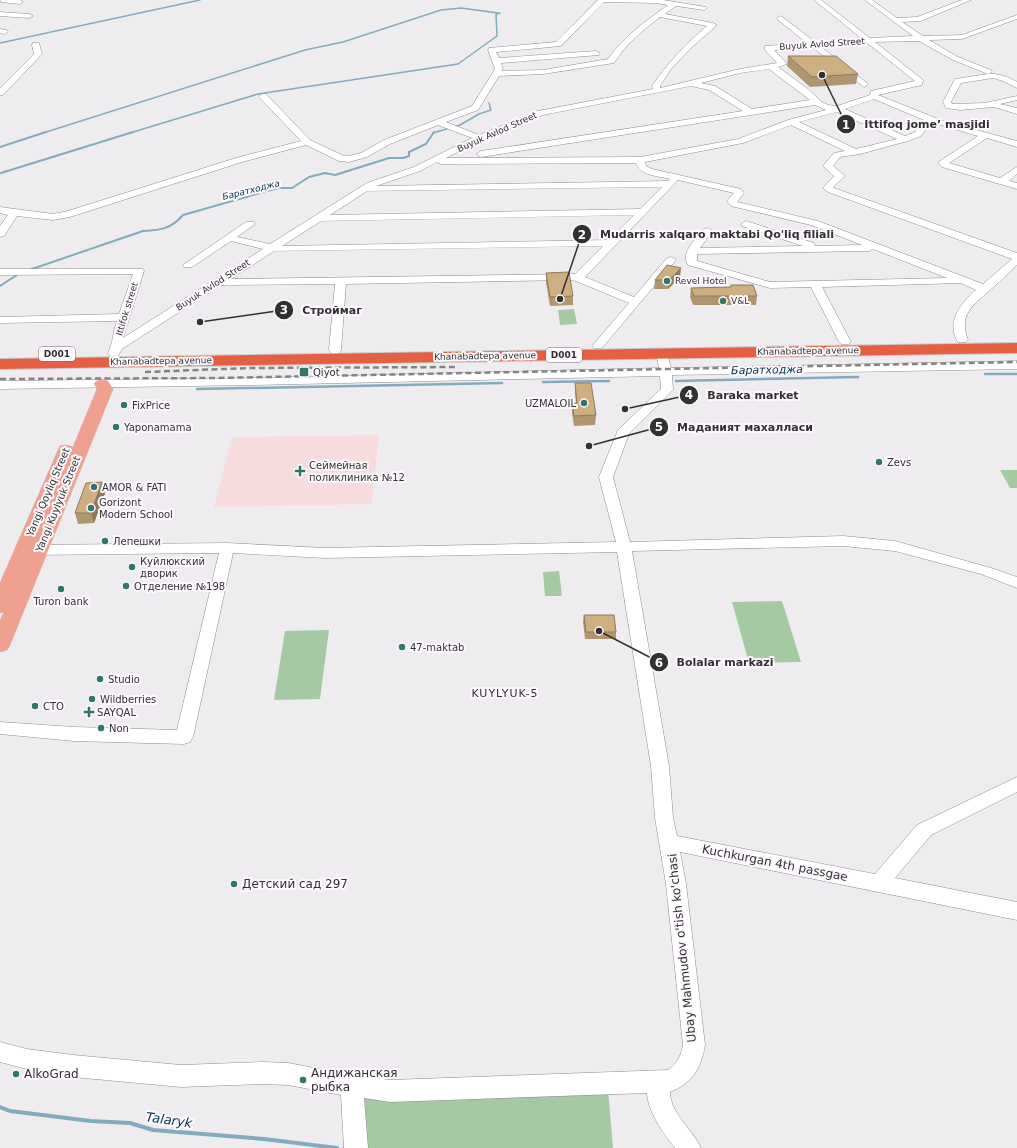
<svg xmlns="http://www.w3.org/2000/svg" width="1017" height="1148" font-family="'DejaVu Sans',sans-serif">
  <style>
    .medical { fill: #f7dcde }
    .green { fill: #a5c9a3 }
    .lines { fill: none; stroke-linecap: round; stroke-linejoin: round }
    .stream-far3 { stroke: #83abbf; stroke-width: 1.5 }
    .stream-far2 { stroke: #83abbf; stroke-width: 2 }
    .stream-far1 { stroke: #83abbf; stroke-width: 2.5 }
    .stream { stroke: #83abbf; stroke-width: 4 }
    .minor-casing { stroke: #8d8a8e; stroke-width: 1 }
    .major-casing { stroke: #cac9ca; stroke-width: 1 }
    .highway-casing { stroke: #cac9ca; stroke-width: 2 }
    .minor { fill: #fff; fill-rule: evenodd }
    .major { fill: #efa08e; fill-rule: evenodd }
    .highway { fill: #e56042; fill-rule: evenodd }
    .rail { stroke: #858386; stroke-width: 2.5; stroke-dasharray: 6 3.5; stroke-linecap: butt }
    .wall { fill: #b0966f }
    .shaded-wall { fill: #907a5a }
    .building { fill: #cdaf81; stroke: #907a5a }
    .poi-dot { fill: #337667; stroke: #fdf9fe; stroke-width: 1.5 }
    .labels { text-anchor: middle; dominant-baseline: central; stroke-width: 4; stroke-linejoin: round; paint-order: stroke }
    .far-street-label { font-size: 9px; fill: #323132; stroke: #fdf9fe }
    .far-water-label { font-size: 9px; font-style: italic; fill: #04364a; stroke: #fdf9fe }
    .far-poi-label { font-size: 9px; fill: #323132; stroke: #fdf9fe; text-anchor: start }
    .shield { fill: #fdf9fe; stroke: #6f6d6f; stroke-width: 1 }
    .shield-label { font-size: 9px; font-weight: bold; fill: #323132 }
    .poi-label { font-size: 10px; fill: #323132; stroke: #fdf9fe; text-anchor: start }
    .street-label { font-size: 10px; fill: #323132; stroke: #fdf9fe }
    .water-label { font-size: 11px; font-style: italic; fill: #04364a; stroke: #fdf9fe }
    .neighbourhood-label { font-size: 11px; letter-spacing: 1px; fill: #323132; stroke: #fdf9fe }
    .near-street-label { font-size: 12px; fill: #323132; stroke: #fdf9fe }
    .near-poi-label { font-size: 12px; fill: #323132; stroke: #fdf9fe; text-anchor: start }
    .near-water-label { font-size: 13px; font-style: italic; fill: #04364a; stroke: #fdf9fe }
    .leader { fill: none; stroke: #323132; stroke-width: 1.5 }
    .callout-dot { fill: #323132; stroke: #fdf9fe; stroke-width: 1.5 }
    .mark-label { font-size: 12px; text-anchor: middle; font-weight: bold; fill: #fff }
    .callout-label { font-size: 11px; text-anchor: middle; font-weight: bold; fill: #323132; stroke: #fdf9fe; stroke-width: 4; stroke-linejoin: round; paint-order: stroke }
  </style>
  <rect width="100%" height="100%" fill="#efecf0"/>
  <path class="medical" d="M379,435l-7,69 -158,3 18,-70z"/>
  <g class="green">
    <path d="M574,309l3,15 -17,1 -2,-15z"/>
    <path d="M1000,470h17v18h-7z"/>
    <path d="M559,571l3,25h-17l-2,-24z"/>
    <path d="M782,601l19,61 -52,1 -17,-61z"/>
    <path d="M329,630l-9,69 -46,1 11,-69z"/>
    <path d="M608,1089l5,59h-257l4,-49z"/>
  </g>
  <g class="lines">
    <g class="stream-far3">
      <path d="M0,43l200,-43"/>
      <path d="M43,133l262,-83 38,-8 98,-32 20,-2 37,5"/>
      <path d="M130,133l128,-39 200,-30 39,-28 -1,-22 4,-1"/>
      <path d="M433,133l27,-8 19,-11 12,-4 -2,-7"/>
    </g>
    <g class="stream-far2">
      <path d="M0,147l46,-15"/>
      <path d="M1,173l132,-41"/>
      <path d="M29,270l114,-39c18,-1 28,-2 40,-16l95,-27h14l17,-11 16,-4 10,2 54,-17h14l6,-2v-4l17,-8 8,-12"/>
      <path d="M0,286l20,-13"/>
    </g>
    <g class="stream-far1">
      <path d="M985,374h32"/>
      <path d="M676,381l182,-4"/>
      <path d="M543,382l66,-1"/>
      <path d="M197,389l305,-6"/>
    </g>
    <path class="stream" d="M0,1107l10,4 81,10 39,2 23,7 111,9 73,9"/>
    <g class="minor-casing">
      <g id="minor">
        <path d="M0,0h20l3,2 -3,2 -19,-2z"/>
        <path d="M598,0h65l43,7 1,1 -3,2 -28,-4 -11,8 48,9 4,2 -27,24 -19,20 -11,17v2l80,-19 37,-6 -12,-13v-4l42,-3 -29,-23 -1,-2 4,-2 34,26 46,-4 -47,-38h7l49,38 43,-2 -48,-36h7l25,18 20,-1 45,-17h9l-50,21 -19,1 21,14 39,-1 55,-20v4l-55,20 -33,1 29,17 33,13 1,2 -4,2c10,-1 20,3 29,8v6l-14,-7 -10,-3 -32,5 -10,19 1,2 33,-1 32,-7v4l-17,4 17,4v6l-23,-7 -34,3 -14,-2 -3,-6 12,-23 33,-5 -35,-14 -34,-19 -44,1 48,38 -1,5 -44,10 65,26 74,20v6l-30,-9 -38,25 51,15 17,-11v7l-8,7 8,2v6l-75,-22 -4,-4 2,-2 38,-25 -47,-14 -10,14 -13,5 -48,13 -20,3 -7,9 12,10 -12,11 1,1 183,65v12c-9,9 -19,18 -28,26 -16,14 -31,24 -21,49l-2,2h-8c-13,-20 4,-40 18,-52l-15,-7 -139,4 29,55 -2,2h-8l-2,-2 -28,-55 -41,1 -82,-23c-8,-13 8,-26 16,-36l4,-1 5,3 -13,17 103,-2 -61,-20 -1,-2 5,-3 68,22 1,3 47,-1 -51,-20 -80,-19 -4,-5 7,-8 -56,-13 -93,97 49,20 33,-39 4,-1 5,3 -74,88h-8l-2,-2 37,-43 -53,-22 -6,-1 -224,4 -5,66 -2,3h-8l-2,-3 6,-66 -114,1 -99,64 -4,7h-8l-2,-3c5,-9 5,-22 9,-32l-117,2v-6l119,-3 14,-40 -133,1v-6h143l1,2 -21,67 140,-89 -32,-8 -39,26h-8l-1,-2 63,-43h8l1,2 -18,13 33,7 97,-61 47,-16 58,-29 -34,-13 -48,19 -23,13 -18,5 -10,-1 -33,-16 -64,17 -172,55 -17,3 -36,-4 -13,20 -4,1v-11l8,-11 -8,-2v-6l53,7 15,-3 168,-53 65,-17 -41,-43 -1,-2 4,-2h3l44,46 34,16h5l12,-3 23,-13 88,-34 23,-37 -7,-19 1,-2 67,-6zM604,2l52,1 12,2c-22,16 -44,31 -60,54l-65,11 -42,1 2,-2 -2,-6 98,-8 1,-2 -4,-2 -97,7 -3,-6 65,-6zM660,17l47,9c-21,18 -39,36 -55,60l1,3 -115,22 -59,24 -33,-13 32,-12 21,-34 44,-2 71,-11c12,-19 28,-32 46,-46zM866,42l49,39 -44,10 -1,4 -33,11 -9,-1 -6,-3 -14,-13 -30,-22 9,-3 -13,-14 38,-3 52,40 4,-2 -1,-2 -47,-37zM769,69l41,31 -58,9 -37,-23 -14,-3 39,-10zM691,86l18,4 34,21 -262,40 -5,3 5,3 334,-52 11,5 -38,10 -50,19 -98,18 -194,1 36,-18 61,-25zM874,99l50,21 -9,12 -10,4 -60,-27zM837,112l60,27 -41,10 -57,-27zM791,125l54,26 -11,2 -11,13 11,10 -11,12 5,4 184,67 -29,25 -165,-63 -81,-19 7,-9 -3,-4 -89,-20 -6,-3 -1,-4 98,-19zM437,162l4,2 195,-1c4,13 23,13 34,16l-2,2 -292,5 44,-15zM662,187l-22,22 -310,6 37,-24zM634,215l-25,25 -327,6 39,-25zM603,246l-28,28 -344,5 43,-28zM873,249l74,29 -177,4 -73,-21v-7l172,-3z"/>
        <path d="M0,12l29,2 4,2 -4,2 -29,-2z"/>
        <path d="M0,29l7,1 1,2 -4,2 -4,-1z"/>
        <path d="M33,43h6l3,11 -39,41h-3v-7l34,-34 -2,-9z"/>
        <path d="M662,349l4,1 5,18 346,-7v8l-345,6 1,15 -44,44 -16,43 17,65 213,-6 52,5 96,27 26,9v11l-36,-14 -86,-23 -52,-5 -211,5 37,215 4,52 4,18 198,38 42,-49 100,-48v15l-86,43 -36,43 122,24v18l-337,-68 6,32 19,161c-4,24 -13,38 -35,47v2c2,21 23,36 31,54h-26c-12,-15 -27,-36 -28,-55l-257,9 -26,-4 4,50h-24l-3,-53 -53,-10 -25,-1 -82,3 -108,-10 -46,-8 -27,-7v-20l27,7 46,6 108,10 82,-3 25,1 64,12 38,5 278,-10c9,-6 13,-14 15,-25l-17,-161 -11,-66 -4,-52 -34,-214 -292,6 -92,-5 -40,184 -3,5 -6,2 -110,-3 -74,-7v-12l74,5 103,3 42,-177 -190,2 -5,-2 -2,-3 2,-3 5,-2 198,-2 98,5 291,-6 -17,-65 19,-47 43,-41 -1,-13 -406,9 -254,4v-8l254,-3 405,-10 -3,-15 2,-3z"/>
      </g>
    </g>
    <g class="major-casing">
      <path id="major" d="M102,379l6,2 5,8 -103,256 -3,5 -7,2v-31l4,-9 -4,1v-30l58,-133 2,-4 6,-1 7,2 24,-58 -3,-5 2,-3z"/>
    </g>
    <g class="highway-casing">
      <path id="highway" d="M1017,343v10l-1017,16v-10z"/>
    </g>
    <use href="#minor" class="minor"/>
    <use href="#major" class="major"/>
    <use href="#highway" class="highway"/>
    <g class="rail">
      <path d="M145,372l105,-4 207,-1"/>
      <path d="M0,379l218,-1 799,-16"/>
    </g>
  </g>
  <g class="wall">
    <path d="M788,56l70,18 -2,10 -46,3 -23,-21z"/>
    <path d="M546,273l27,23v9l-23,1 -4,-24z"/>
    <path d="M680,277l-12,12h-14l1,-9z"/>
    <path d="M731,285l26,11 -1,9h-63l-3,-8 1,-9 39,-1z"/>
    <path d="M575,383l21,32 -1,10 -21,1 -2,-13v-10h4l-1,-10z"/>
    <path d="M102,482l3,11 -11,30 -16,1 -3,-11z"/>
    <path d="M584,615l32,17v7h-31l-2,-17z"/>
  </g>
  <g class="shaded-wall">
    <path d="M681,268l-1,9 -12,12 1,-9z"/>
    <path d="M102,482l3,11 -11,30 -3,-10z"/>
  </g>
  <g class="building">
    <path d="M788,56h48l22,18 -46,3z"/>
    <path d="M667,265l14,3 -12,12h-14z"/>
    <path d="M569,272l4,24 -23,1 -4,-24z"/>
    <path d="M731,285h22l4,11h-63l-3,-8 40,-1z"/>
    <path d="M575,383h16l5,32 -22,1 -2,-13h5z"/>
    <path d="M102,482l-11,31h-16l11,-30z"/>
    <path d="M584,615h30l2,17h-30z"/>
  </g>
  <g class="poi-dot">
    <circle cx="667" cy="281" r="4"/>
    <circle cx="723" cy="301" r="4"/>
    <rect x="299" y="367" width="10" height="10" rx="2"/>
    <circle cx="584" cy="403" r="4"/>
    <circle cx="124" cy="405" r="4"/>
    <circle cx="116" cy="427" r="4"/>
    <circle cx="879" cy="462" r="4"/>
    <path d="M298 465h4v4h4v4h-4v4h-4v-4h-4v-4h4z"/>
    <circle cx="94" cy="487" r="4"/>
    <circle cx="91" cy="508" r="4"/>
    <circle cx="105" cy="541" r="4"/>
    <circle cx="132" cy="567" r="4"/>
    <circle cx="126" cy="586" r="4"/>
    <circle cx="61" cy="589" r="4"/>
    <circle cx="402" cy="647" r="4"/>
    <circle cx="100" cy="679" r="4"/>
    <circle cx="92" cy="699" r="4"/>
    <circle cx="35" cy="706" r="4"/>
    <path d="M87 706h4v4h4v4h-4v4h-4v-4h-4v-4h4z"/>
    <circle cx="101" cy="728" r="4"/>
    <circle cx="234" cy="884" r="4"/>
    <circle cx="16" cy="1074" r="4"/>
    <circle cx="303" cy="1080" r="4"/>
  </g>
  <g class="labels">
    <g class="far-street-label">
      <text transform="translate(822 44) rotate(-4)">Buyuk Avlod Street</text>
      <text transform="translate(497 132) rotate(-24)">Buyuk Avlod Street</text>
      <text transform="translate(213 285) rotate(-33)">Buyuk Avlod Street</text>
      <text transform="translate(127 309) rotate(-73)">Ittifok street</text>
      <text transform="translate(808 351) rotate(-1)">Khanabadtepa avenue</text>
      <text transform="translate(485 356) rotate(-1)">Khanabadtepa avenue</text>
      <text transform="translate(161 361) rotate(-1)">Khanabadtepa avenue</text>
    </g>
    <g class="far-water-label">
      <text transform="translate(251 190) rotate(-14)">Баратходжа</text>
    </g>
    <g class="far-poi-label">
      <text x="675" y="281">Revel Hotel</text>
      <text x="731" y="301">V&amp;L</text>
    </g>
    <g class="shield">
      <rect x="39" y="347" width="36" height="14" rx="3"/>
      <rect x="546" y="348" width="36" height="14" rx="3"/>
    </g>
    <g class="shield-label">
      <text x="57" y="354">D001</text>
      <text x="564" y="355">D001</text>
    </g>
    <g class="poi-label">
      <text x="313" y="372">Qiyot</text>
      <text x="576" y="403" text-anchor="end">UZMALOIL</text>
      <text x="132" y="405">FixPrice</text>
      <text x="124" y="427">Yaponamama</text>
      <text x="887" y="462">Zevs</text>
      <text x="309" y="465">Сеймейная<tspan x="309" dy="12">поликлиника №12</tspan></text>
      <text x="102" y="487">AMOR &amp; FATI</text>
      <text x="99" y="502">Gorizont<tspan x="99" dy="12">Modern School</tspan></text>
      <text x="113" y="541">Лепешки</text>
      <text x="140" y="561">Куйлюкский<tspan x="140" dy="12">дворик</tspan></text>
      <text x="134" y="586">Отделение №198</text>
      <text x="61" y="601" text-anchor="middle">Turon bank</text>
      <text x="410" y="647">47-maktab</text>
      <text x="108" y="679">Studio</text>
      <text x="100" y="699">Wildberries</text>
      <text x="43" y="706">CTO</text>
      <text x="97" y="712">SAYQAL</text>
      <text x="109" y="728">Non</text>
    </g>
    <g class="street-label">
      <text transform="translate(48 492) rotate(-67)">Yangi Qoyliq Street</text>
      <text transform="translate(58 504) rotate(-68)">Yangi Kuylyuk Street</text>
    </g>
    <g class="water-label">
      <text transform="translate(767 370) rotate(-1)">Баратходжа</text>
    </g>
    <g class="neighbourhood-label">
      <text x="505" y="693">KUYLYUK-5</text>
    </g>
    <g class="near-street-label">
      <text transform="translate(775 863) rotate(11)">Kuchkurgan 4th passgae</text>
      <text transform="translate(682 948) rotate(-96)">Ubay Mahmudov o'tish ko'chasi</text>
    </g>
    <g class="near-poi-label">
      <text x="242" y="884">Детский сад 297</text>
      <text x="311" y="1073">Андижанская<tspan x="311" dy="14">рыбка</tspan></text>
      <text x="24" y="1074">AlkoGrad</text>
    </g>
    <g class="near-water-label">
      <text transform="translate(169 1120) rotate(8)">Talaryk</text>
    </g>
  </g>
  <path class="leader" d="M822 75L846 124M560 299L582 234M200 322L284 310M625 409L689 395M589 446L659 427M599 631L659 662"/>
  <g class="callout-dot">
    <circle cx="822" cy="75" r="4"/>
    <circle cx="560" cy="299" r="4"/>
    <circle cx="200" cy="322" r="4"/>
    <circle cx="625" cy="409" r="4"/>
    <circle cx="589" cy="446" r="4"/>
    <circle cx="599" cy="631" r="4"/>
    <circle cx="846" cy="124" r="10"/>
    <circle cx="582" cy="234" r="10"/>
    <circle cx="284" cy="310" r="10"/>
    <circle cx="689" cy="395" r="10"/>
    <circle cx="659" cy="427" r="10"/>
    <circle cx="659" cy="662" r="10"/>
  </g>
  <g class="mark-label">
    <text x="846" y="129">1</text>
    <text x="582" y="239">2</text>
    <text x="284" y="314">3</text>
    <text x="689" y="399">4</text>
    <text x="659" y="431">5</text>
    <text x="659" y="667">6</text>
  </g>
  <g class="callout-label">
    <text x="927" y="128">Ittifoq jome’ masjidi</text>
    <text x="717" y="238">Mudarris xalqaro maktabi Qo'liq filiali</text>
    <text x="332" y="314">Строймаг</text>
    <text x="753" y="399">Baraka market</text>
    <text x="745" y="431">Маданият махалласи</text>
    <text x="725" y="666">Bolalar markazi</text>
  </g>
</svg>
